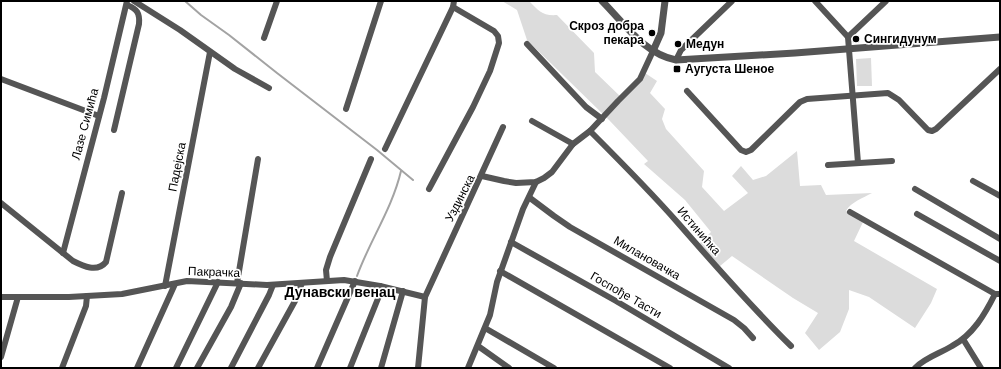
<svg xmlns="http://www.w3.org/2000/svg" width="1001" height="369" font-family="Helvetica,sans-serif">
  <style>
    .green { fill: #dcdcdc }
    .lines { fill: none; stroke-linecap: round; stroke-linejoin: round }
    .stream { stroke: #a3a3a3; stroke-width: 2 }
    .minor { stroke: #555; stroke-width: 6 }
    .tertiary { stroke: #555; stroke-width: 7 }
    .poi-dot { fill: #000; stroke: #fff; stroke-width: 1.5 }
    .labels { text-anchor: middle; dominant-baseline: central; stroke-width: 3.5; stroke-linejoin: round; paint-order: stroke }
    .poi-label { font-size: 12px; font-weight: bold; fill: #000; stroke: #fff; text-anchor: start }
    .street-label { font-size: 12px; fill: #000; stroke: #fff }
    .quarter-label { font-size: 14px; font-weight: bold; fill: #000; stroke: #fff }
  </style>
  <rect width="100%" height="100%" fill="#fff"/>
  <g class="green">
    <path d="M502,1h27c10,10 13,15 28,14l37,38 1,19 28,27 22,-26 12,8 -7,12 15,16 -3,10 4,10 38,42 -2,16 22,24 24,-18 -16,-17 9,-10 12,14 13,-4 31,-25 3,35 21,-1 5,10 46,-2c-9,5 -21,9 -26,18l17,11 -9,19 83,48 -6,14 -16,25 -46,-31 -20,-7v19l-9,23 -21,18 -14,-17 13,-20 -25,-15 -61,-42 -12,10 -21,-22 12,-12 -26,-32 -41,-36 4,-3 -39,-41 -82,-80 -10,-30z"/>
    <path d="M871,58l1,28h-15l-1,-27z"/>
  </g>
  <g class="lines">
    <g class="stream">
      <path d="M185,1l16,14 28,20 48,38 100,77 36,30"/>
      <path d="M357,276c13,-36 35,-67 44,-105"/>
    </g>
    <g class="minor">
      <path d="M134,1l46,29 55,39 34,19"/>
      <path d="M815,1l33,36 10,126"/>
      <path d="M848,37l38,-36"/>
      <path d="M264,38l13,-37"/>
      <path d="M527,44l59,63 16,12"/>
      <path d="M676,60l5,-10 51,-49"/>
      <path d="M1,79l98,37"/>
      <path d="M687,91l54,59 5,2 5,-2 49,-48 7,-3 81,-6 11,7 29,30 4,1 4,-2 64,-60"/>
      <path d="M346,109l35,-108"/>
      <path d="M532,121l41,23"/>
      <path d="M114,130l25,-106c1,-11 -2,-15 -12,-19"/>
      <path d="M590,131c30,30 60,60 88,92 37,42 73,84 113,123"/>
      <path d="M385,149l68,-142 1,-6"/>
      <path d="M828,165l64,-4"/>
      <path d="M482,176l22,5 12,2 20,-1 8,-4 8,-6 21,-28 17,-13 28,-30 22,-22 13,-28"/>
      <path d="M973,181l27,15"/>
      <path d="M429,189l44,-82 17,-36 9,-28 -1,-7 -4,-5 -41,-24"/>
      <path d="M915,189l85,50"/>
      <path d="M530,198l24,18 16,11 164,93 10,8 9,10"/>
      <path d="M1,203l72,58c10,5 24,12 33,1l16,-69"/>
      <path d="M850,212l145,82"/>
      <path d="M917,214l83,47"/>
      <path d="M511,242l105,59 113,67"/>
      <path d="M63,253l41,-155 23,-97"/>
      <path d="M500,271l170,97"/>
      <path d="M327,281l-1,-11 4,-13 41,-98"/>
      <path d="M237,283l21,-124"/>
      <path d="M165,286l45,-234"/>
      <path d="M1,297h68l53,-3 65,-13 80,4 77,-5 36,6 45,11"/>
      <path d="M485,328l69,40"/>
      <path d="M963,339l18,29"/>
      <path d="M478,346l31,22"/>
      <path d="M1,357l17,-60"/>
      <path d="M62,368l24,-62 1,-10"/>
      <path d="M137,368l38,-84"/>
      <path d="M176,368l42,-86"/>
      <path d="M197,368l34,-61 10,-24"/>
      <path d="M231,368l38,-73 4,-10"/>
      <path d="M258,368l37,-67 7,-18"/>
      <path d="M317,368l38,-87"/>
      <path d="M350,368l29,-72 1,-10"/>
      <path d="M381,368l22,-77"/>
      <path d="M418,368l7,-71 78,-170"/>
      <path d="M468,368l22,-53 7,-33 26,-73 13,-27"/>
      <path d="M915,368c11,-11 24,-14 37,-22 21,-11 33,-32 43,-52h5"/>
    </g>
    <g class="tertiary">
      <path d="M602,1c22,22 42,53 74,59l119,-7 205,-16"/>
      <path d="M653,51l8,-18 4,-32"/>
    </g>
  </g>
  <g class="poi-dot">
    <circle cx="652" cy="33" r="4"/>
    <circle cx="856" cy="39" r="4"/>
    <circle cx="678" cy="44" r="4"/>
    <rect x="673" y="65" width="8" height="8" rx="2"/>
  </g>
  <g class="labels">
    <g class="poi-label">
      <text x="644" y="26" text-anchor="end">Скроз добра<tspan x="644" dy="14">пекара</tspan></text>
      <text x="864" y="39">Сингидунум</text>
      <text x="686" y="44">Медун</text>
      <text x="685" y="69">Аугуста Шеное</text>
    </g>
    <g class="street-label">
      <text transform="translate(85 124) rotate(-75)">Лазе Симића</text>
      <text transform="translate(177 167) rotate(-79)">Падејска</text>
      <text transform="translate(460 198) rotate(-63)">Уздинска</text>
      <text transform="translate(699 231) rotate(49)">Истинићка</text>
      <text transform="translate(647 258) rotate(30)">Милановачка</text>
      <text transform="translate(214 272) rotate(2)">Пакрачка</text>
      <text transform="translate(626 295) rotate(30)">Госпође Тасти</text>
    </g>
    <g class="quarter-label">
      <text x="340" y="292">Дунавски венац</text>
    </g>
  </g>
  <rect width="1001" height="369" fill="none" stroke="#000000" stroke-width="4"/>
</svg>
